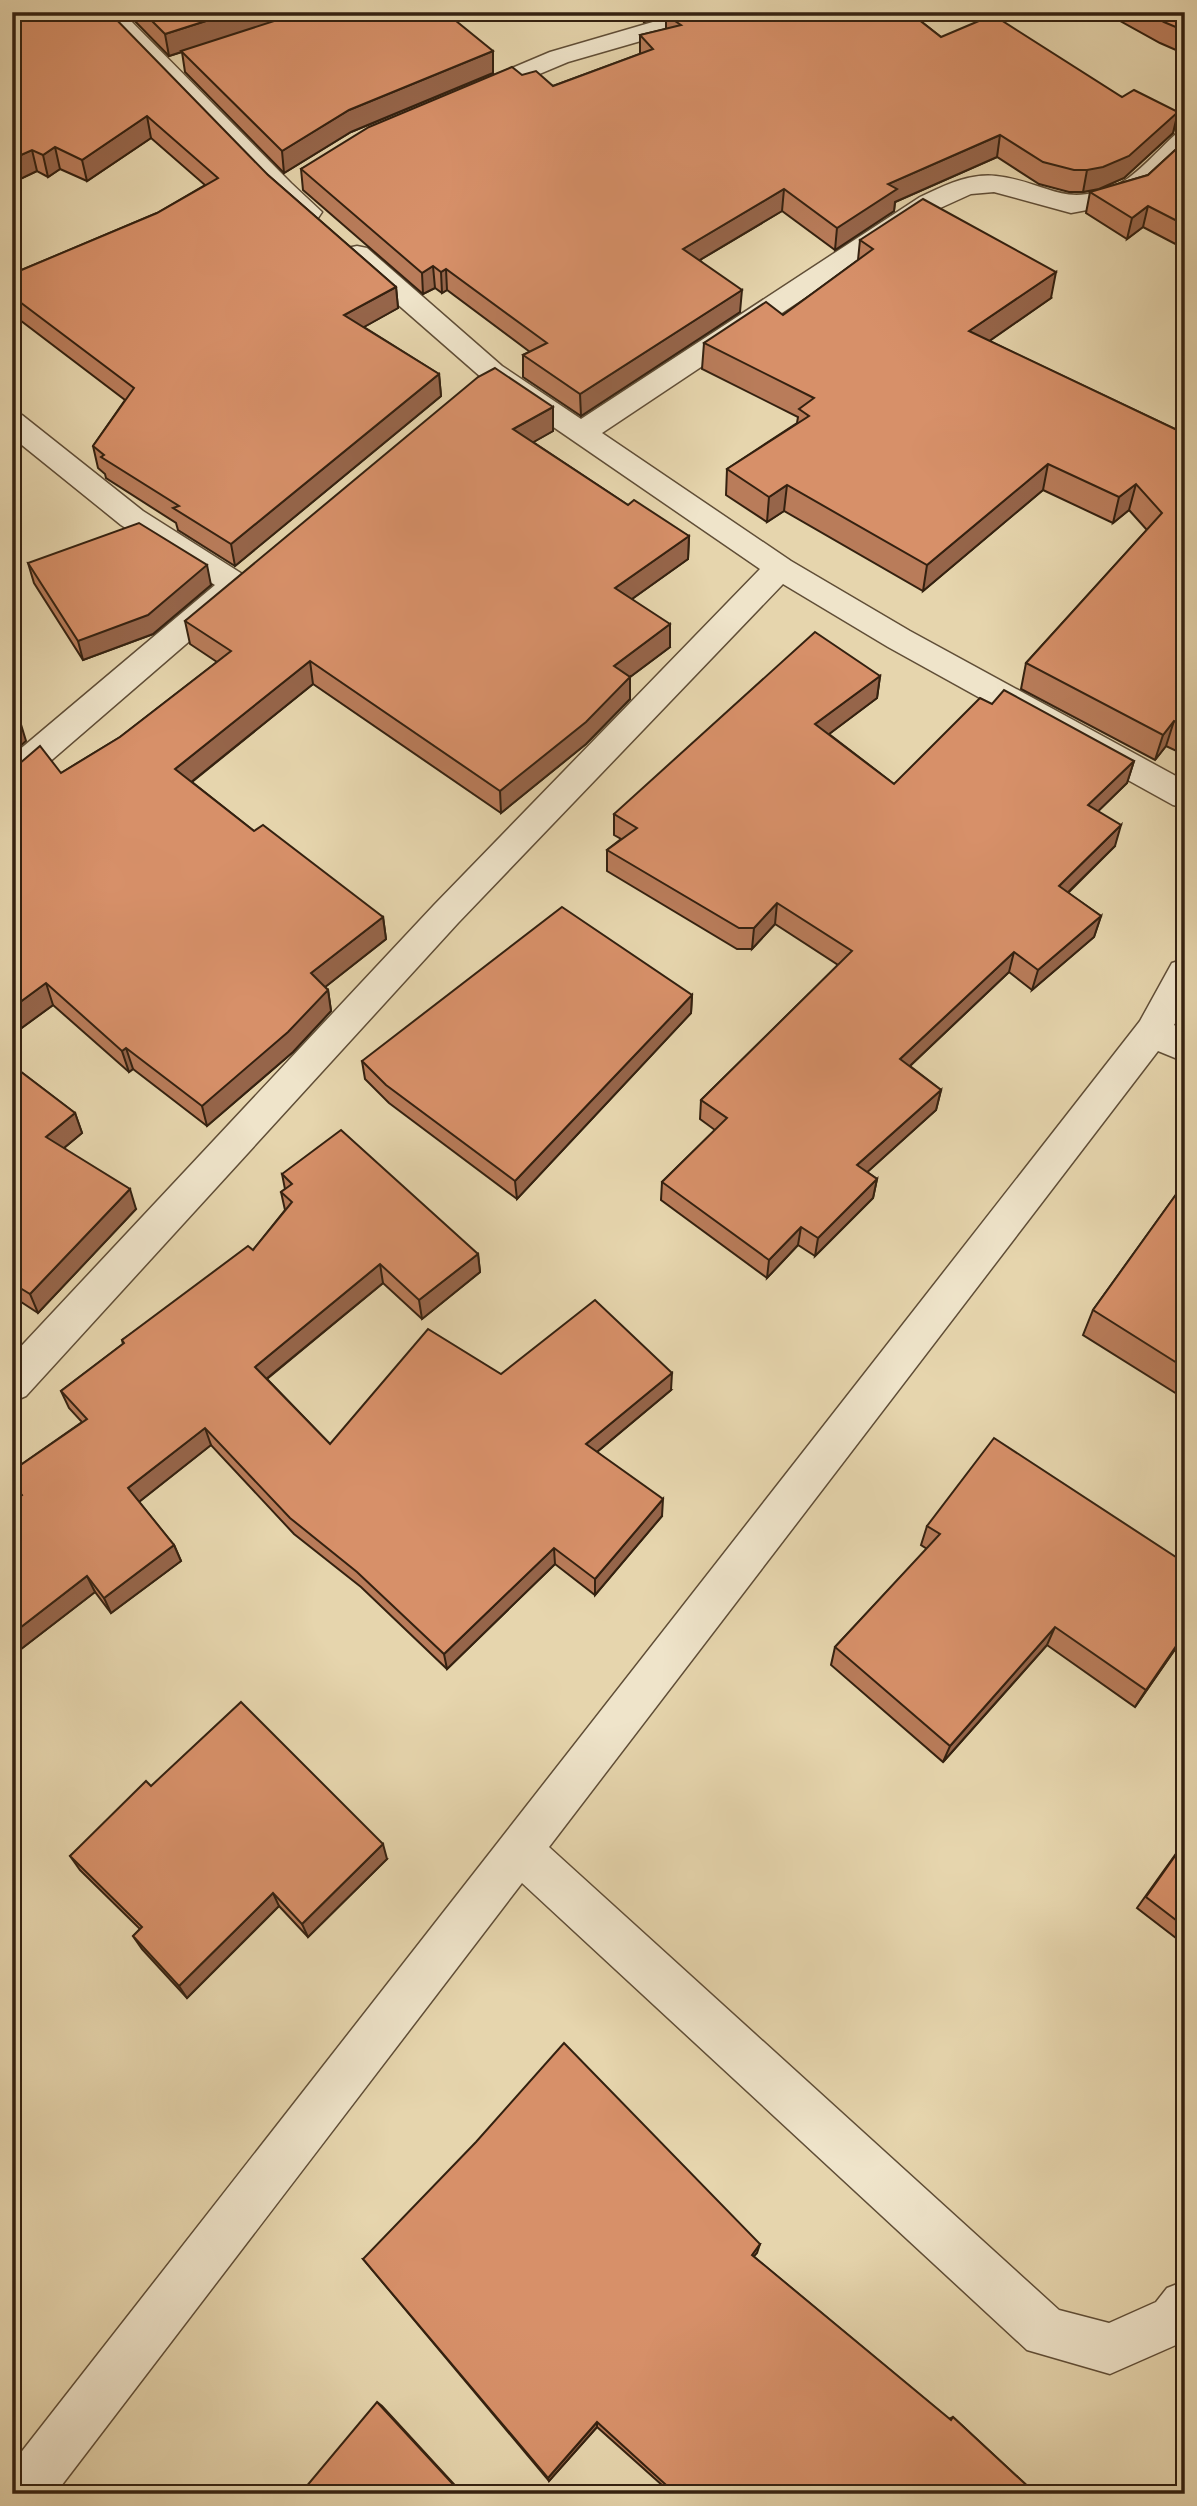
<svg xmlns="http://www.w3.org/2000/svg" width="1197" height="2506" font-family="'IM FELL French Canon',serif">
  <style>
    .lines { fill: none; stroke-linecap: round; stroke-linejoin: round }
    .minor-casing { stroke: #604e37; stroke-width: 3 }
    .minor { fill: #efe4ca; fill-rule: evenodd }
    .wall { fill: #b97c5a; stroke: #342110; stroke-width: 2 }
    .shaded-wall { fill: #96654a; stroke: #342110; stroke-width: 2 }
    .building { fill: #d79069; stroke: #342110; stroke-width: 2 }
  </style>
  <rect width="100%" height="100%" fill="#e6d5ad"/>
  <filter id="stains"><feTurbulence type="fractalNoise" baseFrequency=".00286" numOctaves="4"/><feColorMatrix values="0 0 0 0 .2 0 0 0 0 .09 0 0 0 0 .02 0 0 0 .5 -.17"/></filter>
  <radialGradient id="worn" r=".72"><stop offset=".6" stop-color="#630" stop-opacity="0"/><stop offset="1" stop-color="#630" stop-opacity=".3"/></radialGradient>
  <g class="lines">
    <g class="minor-casing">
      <g id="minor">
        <path d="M96,12h26l169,171 31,29 -4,6c-20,5 -31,-11 -45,-23z"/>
        <path d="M687,12h40l-3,5 -156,45 -88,37 -9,3 -9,-3 -4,-5 4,-5 88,-37z"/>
        <path d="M1185,132v22l-44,40 -38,13 -32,6 -77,-21 -23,2 -33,15 -336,224 189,128 119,70 275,150v27l-12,-3 -285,-158 -105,-63 -325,339 -432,473 -14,6v-46l422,-451 326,-336 -278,-191 -135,-118 -4,-6 4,-6 10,-2 10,2 135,118 79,53 339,-222c24,-11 48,-24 76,-21 53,6 66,34 123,8 18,-9 41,-36 57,-50z"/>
        <path d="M12,413l10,2 121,96 104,66 4,7 -4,7 -6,2 -4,7 -213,184 -12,3v-31l203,-171 -94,-60 -109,-88z"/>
        <path d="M1185,959v47l-11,19 11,6v31l-27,-11 -609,796 510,463 50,13 47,-21 11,-14 18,-7v60l-75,33 -83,-24 -505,-467 -467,611h-43v-30l1128,-1443 32,-58z"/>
      </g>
    </g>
    <use href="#minor" class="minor"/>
  </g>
  <g class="wall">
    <path d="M12,12l256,163 128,112 2,21 -34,19 75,47 2,22 -206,170 -57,-36 -2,-7 -70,-45 -1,-4 -7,-6 -5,-22 32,-46 -113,-86v-40l145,-61 48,-28 -54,-47 -64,43 -27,-12 -12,8 -11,-6 -25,12z"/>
    <path d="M126,12h319l48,61 -142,59 -67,41 -99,-101 -3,-20 -13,4z"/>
    <path d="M630,12h279l32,25 181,60 56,15 -5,21 -49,45 -25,11 -16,3h-14l-30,-8 -42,-27 -102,45 -1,9 -59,39 -53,-39 -82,49 40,52 -159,104 -58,-39v-22l7,-3 -83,-62 -5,3 -7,-5 -12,6 -120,-104 -2,-21 221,-94 31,11 87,-32v-19l26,-6v-14l-22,7z"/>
    <path d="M1036,12h8l-3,6z"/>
    <path d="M1104,12h81v42l-25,-11z"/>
    <path d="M1185,141v108l-42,-22 -16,12 -41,-26 4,-21 58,-17z"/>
    <path d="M860,240l191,58 -62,43 188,89 8,-8v333l-19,-9 -11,14 -134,-71 5,-26 121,-133 -18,-20 -16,13 -70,-33 -120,101 -139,-80 -17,11 -41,-27 1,-26 70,-46 1,-6 -96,-48 2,-26 79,-28 75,-55z"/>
    <path d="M553,407v24l-20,11 95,63 61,31 -1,23 -56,40 38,48 -40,30v22l-44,45 -85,69 -188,-129 -121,98 62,49 129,86 3,22 -61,48 3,3 3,21 -38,41 -86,74 -74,-57 -4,3 -76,-67 -41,30 49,-262 59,-36 97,-75 -27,-18 -5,-23z"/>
    <path d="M28,563l183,22 -58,49 -70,26 -49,-77z"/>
    <path d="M880,676l-3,22 -48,36 65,50 98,-80 142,57 -7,22 -29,28 17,35 -47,47 33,23 -7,21 -62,53 -23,-18 -99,94 31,24 -5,20 -69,62 10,7 -4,19 -58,58 -17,-11 -31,33 -106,-78 1,-18 53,-52 -15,-11 1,-19 137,-135 -63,-41 -23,25h-15l-130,-78v-21l14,-11 -7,-4v-21z"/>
    <path d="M692,995l-1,18 -174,186 -128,-96 -24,-24 -3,-18z"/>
    <path d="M12,1065l63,48 7,20 -18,15 72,61 -98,104 -26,-17z"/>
    <path d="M282,1174l196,80 2,18 -58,47 -39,-36 -116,96 63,65 171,-70 170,16 -74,62 65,64 -67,79 -40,-31 -108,105 -86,-82 -67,-53 -83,-89 -72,57 35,43 7,16 -70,52 -16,-21 -83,64v-153l7,-6 -7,-10v-16l70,-49 -13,-14 -8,-17 62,-47 -1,-4 131,-90 32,-40 -4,-18 4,-3z"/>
    <path d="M1185,1182v217l-102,-64 10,-25z"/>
    <path d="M927,1526l258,37v72l-50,72 -88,-62 -104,117 -112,-97 4,-18 92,-98 -6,-4z"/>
    <path d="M151,1786l236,73 -79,78 -29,-31 -92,92 -45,-49 -9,-13 7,-7 -60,-59 -10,-14z"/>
    <path d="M1185,1841v104l-48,-37z"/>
    <path d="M760,2244l-7,12 196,163 4,-2 83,77h-364l-75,-67 -48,54 -186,-222z"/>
  </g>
  <g class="shaded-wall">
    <path d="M234,12h71l-136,44 -4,-22z"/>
    <path d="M644,12h33l-33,10z"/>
    <path d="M493,51v22l-142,59 -67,41 -2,-22 67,-41z"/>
    <path d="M1178,112l-5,21 -49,45 -25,11 -16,3 4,-22z"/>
    <path d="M147,116l4,22 -64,43 -5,-21z"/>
    <path d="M1000,135l-3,22 -102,45 -1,9 -59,39 2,-22 51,-44z"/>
    <path d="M55,147l5,22 -12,8 -5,-22z"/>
    <path d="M32,150l5,21 -25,12v-24z"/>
    <path d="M784,189l-2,22 -99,59v-21z"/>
    <path d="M1148,206l-5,21 -16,12 5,-21z"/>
    <path d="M433,266l2,22 -12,6 -1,-21z"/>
    <path d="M446,269l1,21 -5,3 -1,-21z"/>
    <path d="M1056,272l-5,26 -86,60 4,-27z"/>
    <path d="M396,287l2,21 -52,29 -2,-22z"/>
    <path d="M742,290l-2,22 -159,104 -1,-22z"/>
    <path d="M439,374l2,22 -206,170 -4,-22z"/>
    <path d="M553,407v24l-39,22 -1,-24z"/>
    <path d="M1048,464l-5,26 -120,101 4,-26z"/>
    <path d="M1136,484l-7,26 -16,13 6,-26z"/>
    <path d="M787,485l-3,26 -17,11 2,-25z"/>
    <path d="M689,536l-1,23 -73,52v-23z"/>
    <path d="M207,565l4,20 -58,49 -70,26 -5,-19z"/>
    <path d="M670,624v23l-56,42v-23z"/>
    <path d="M310,661l3,23 -133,107 -5,-22z"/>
    <path d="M880,676l-3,22 -64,48 2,-22z"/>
    <path d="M630,677v22l-44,45 -85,69 -1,-22z"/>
    <path d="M19,718l7,23 -14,12v-29z"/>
    <path d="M1174,721l-8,25 -11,14 8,-25z"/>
    <path d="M1134,761l-7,22 -44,43 5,-21z"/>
    <path d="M1121,825l-6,21 -62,61 6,-21z"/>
    <path d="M777,903l-2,21 -23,25 2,-21z"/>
    <path d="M1101,916l-7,21 -62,53 6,-20z"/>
    <path d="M383,917l3,22 -71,56 -4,-22z"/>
    <path d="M1014,952l-5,20 -113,107 4,-20z"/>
    <path d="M46,983l7,22 -41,30v-27z"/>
    <path d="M328,990l3,21 -38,41 -86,74 -5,-20z"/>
    <path d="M692,995l-1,18 -174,186 -2,-18z"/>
    <path d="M126,1048l7,21 -4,3 -7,-21z"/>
    <path d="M941,1090l-5,20 -82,74 3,-19z"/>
    <path d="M75,1113l7,20 -29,24 -7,-20z"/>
    <path d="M877,1179l-4,19 -58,58 3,-18z"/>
    <path d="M130,1189l6,20 -98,104 -8,-19z"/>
    <path d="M801,1227l-3,18 -31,33 2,-18z"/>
    <path d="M478,1254l2,18 -58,47 -3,-19z"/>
    <path d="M380,1264l3,19 -123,101 -5,-17z"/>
    <path d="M672,1373l-1,17 -85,71v-17z"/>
    <path d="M205,1428l6,17 -76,60 -7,-17z"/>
    <path d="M663,1499l-1,17 -67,79v-16z"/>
    <path d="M174,1545l7,16 -70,52 -7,-15z"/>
    <path d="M554,1548l1,16 -108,105 -3,-15z"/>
    <path d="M87,1576l8,16 -83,64v-22z"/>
    <path d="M1055,1627l-8,18 -104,117 7,-16z"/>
    <path d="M1185,1633v2l-50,72 11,-17z"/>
    <path d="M383,1844l4,15 -79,78 -6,-13z"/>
    <path d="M273,1893l6,13 -92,92 -8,-12z"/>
    <path d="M760,2244l-3,9 -9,10 4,-8z"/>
    <path d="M377,2402l5,4 81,88h-1z"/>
    <path d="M597,2422v5l-48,54 -1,-3z"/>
  </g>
  <g class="building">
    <path d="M12,12h97l159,163 128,112 -52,28 95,59 -208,170 -58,-36 6,-2 -78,-49 3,-2 -11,-9 41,-58 -122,-92v-22l145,-61 61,-35 -71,-62 -65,44 -27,-13 -12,8 -11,-5 -20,9z"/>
    <path d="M143,12h91l-69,22z"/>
    <path d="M302,12h143l48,39 -144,59 -67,41 -101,-100z"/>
    <path d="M676,12h233l32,25 52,-22 129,82 12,-7 44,22 -49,44 -26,11 -16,3h-13l-31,-8 -43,-27 -112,49 9,5 -60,39 -53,-39 -101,60 59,41 -162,104 -57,-39 24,-12 -101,-74 -5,3 -8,-6 -11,7 -121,-104 68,-42 143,-60 10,8 14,-4 17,15 100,-37 -13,-14 41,-10 -15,-10z"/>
    <path d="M1146,12h39v19l-21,-9z"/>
    <path d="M1185,141v84l-37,-19 -16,12 -42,-26 58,-17z"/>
    <path d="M923,199l133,73 -87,59 208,99 8,-8v304l-11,-5 -11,14 -137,-72 136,-150 -26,-29 -17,13 -71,-33 -121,101 -140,-80 -18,12 -42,-28 82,-53 -10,-7 15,-11 -110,-55 62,-41 17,13 90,-66 -13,-9z"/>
    <path d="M495,368l58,39 -40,22 115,76 6,-5 55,36 -74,52 55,36 -56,42 16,11 -44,45 -86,69 -190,-130 -135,108 79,62 9,-6 120,92 -72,56 17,17 -40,42 -86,74 -76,-58 -4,3 -76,-68 -34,25v-243l7,-1 21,-18 21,27 59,-36 111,-86 -46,-30 293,-244z"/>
    <path d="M139,523l68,42 -59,50 -70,26 -50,-78z"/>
    <path d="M815,632l65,44 -65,48 79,60 86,-86 12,6 12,-14 130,71 -46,44 33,20 -62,61 42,30 -63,54 -24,-18 -114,107 41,31 -84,75 20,14 -59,59 -17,-11 -32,33 -107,-78 65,-64 -26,-18 151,-149 -75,-48 -23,25h-15l-132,-78 30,-22 -23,-14z"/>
    <path d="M12,710l7,8 -7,6z"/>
    <path d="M562,907l130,88 -177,186 -129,-96 -24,-24z"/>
    <path d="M12,1065l63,48 -29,24 84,52 -100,105 -18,-11z"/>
    <path d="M341,1130l137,124 -59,46 -39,-36 -125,103 75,77 98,-115 73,45 94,-74 77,73 -86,71 77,55 -68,80 -41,-31 -110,106 -87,-82 -67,-54 -85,-90 -77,60 46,57 -70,53 -17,-22 -75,58v-131l10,-8 -10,-12v-12l75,-52 -26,-28 63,-48 -2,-3 126,-94 5,4 39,-48 -11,-10 11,-8 -10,-10z"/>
    <path d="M1185,1182v186l-92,-58z"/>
    <path d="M994,1438l191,125v70l-39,57 -91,-63 -105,119 -115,-99 105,-113 -13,-8z"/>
    <path d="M241,1702l142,142 -81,80 -29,-31 -94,93 -46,-50 9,-9 -72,-71 76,-75 5,5z"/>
    <path d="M1185,1842v85l-39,-30z"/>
    <path d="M564,2043l196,201 -8,11 199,165 2,-3 83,77h-360l-79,-72 -49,56 -185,-219 113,-117z"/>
    <path d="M377,2402l85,92h-162z"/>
  </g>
  <rect width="1197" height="2506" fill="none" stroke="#e6d5ad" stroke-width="42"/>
  <rect x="14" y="14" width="1169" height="2478" fill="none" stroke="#342110" stroke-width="3.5"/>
  <rect x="21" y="21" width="1155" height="2464" fill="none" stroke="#342110" stroke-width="2"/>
  <rect width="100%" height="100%" filter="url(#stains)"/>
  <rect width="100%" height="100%" fill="url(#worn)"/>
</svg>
